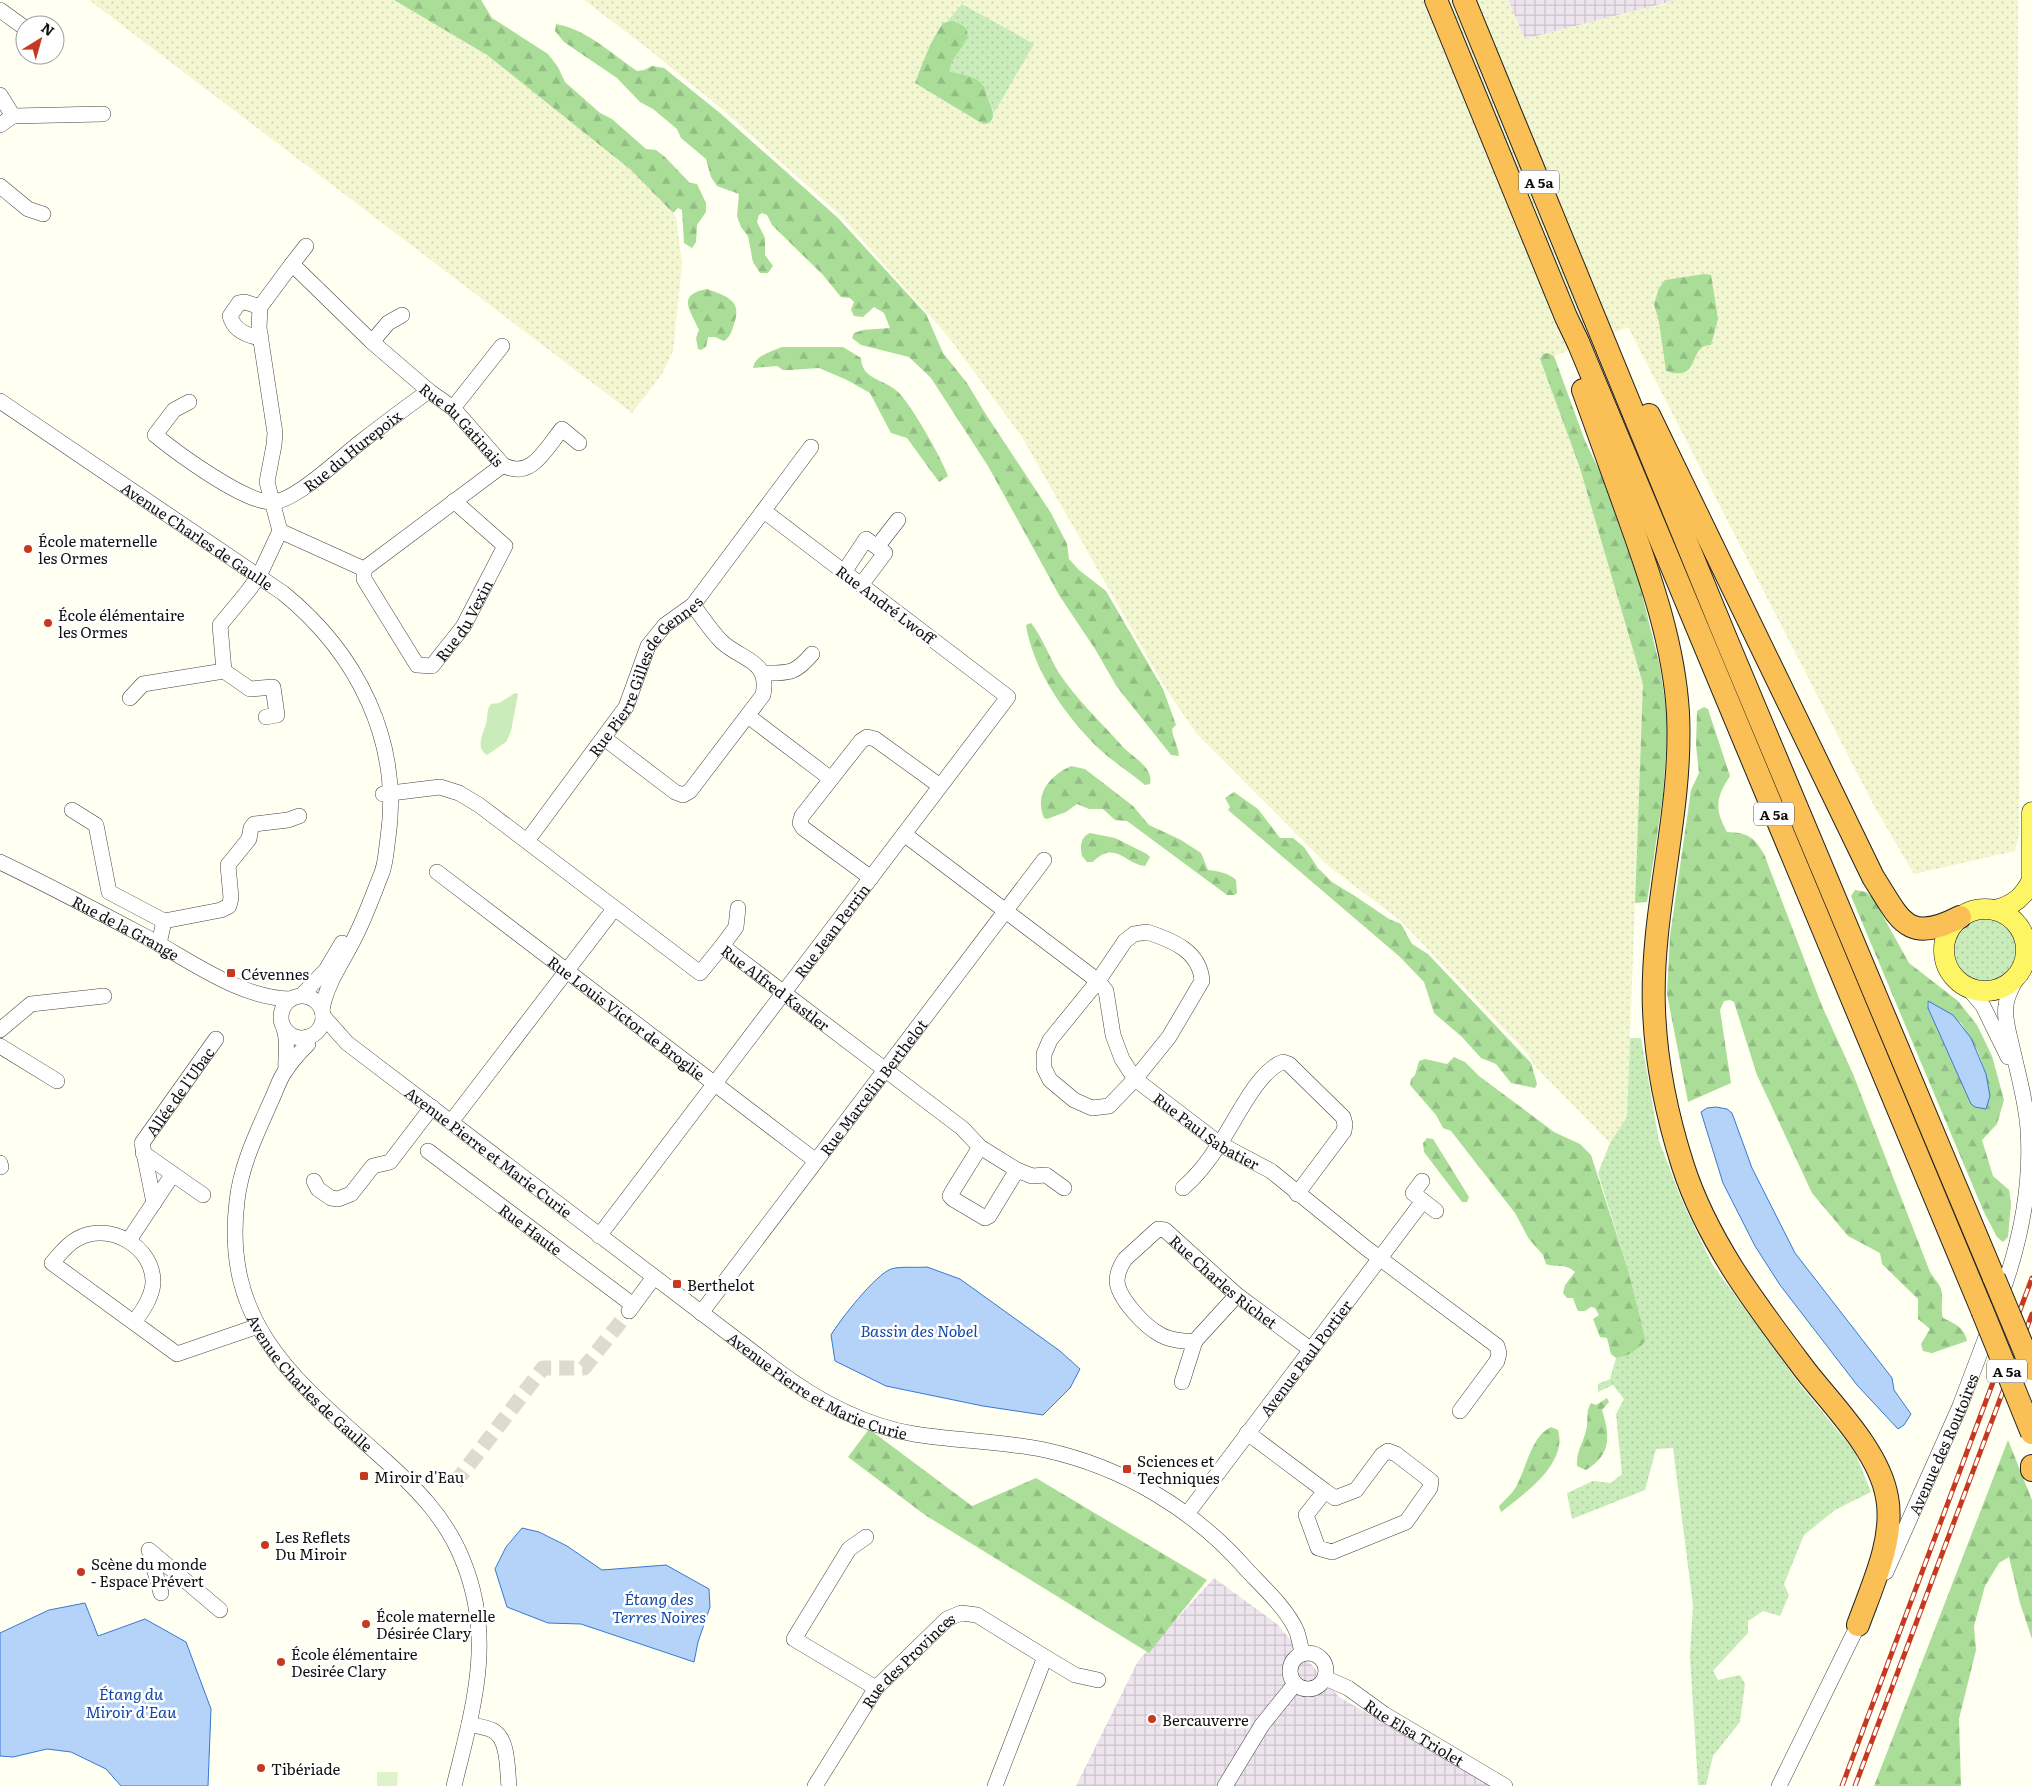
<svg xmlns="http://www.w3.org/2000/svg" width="2032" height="1786" font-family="Literata,serif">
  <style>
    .industrial { fill: url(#industrial-grid) }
    .farmland { fill: url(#farmland-dots) }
    .grass { fill: url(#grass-dots) }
    .forest { fill: url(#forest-firs); fill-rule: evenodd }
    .park { fill: #caecba }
    .pitch { fill: #def3cc }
    .water { fill: #b5d2f9; stroke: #3878d3 }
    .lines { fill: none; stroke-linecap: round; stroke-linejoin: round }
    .minor-tunnel { stroke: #dbdbd0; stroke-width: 15; stroke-dasharray: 15 8; stroke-linecap: butt }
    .minor-casing { stroke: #434343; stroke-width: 16 }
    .major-casing { stroke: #212121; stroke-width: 21 }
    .highway-casing { stroke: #212121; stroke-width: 24 }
    .minor { stroke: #fff; stroke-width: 15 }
    .major { stroke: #fdf564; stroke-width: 20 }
    .highway { stroke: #fac056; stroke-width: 22 }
    .rail-casing { stroke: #c73821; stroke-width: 5 }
    .rail { stroke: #fff; stroke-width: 3; stroke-dasharray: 9; stroke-linecap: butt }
    .highway-bridge-casing { stroke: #212121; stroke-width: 24; stroke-linecap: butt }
    .highway-bridge { stroke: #fac056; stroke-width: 22 }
    .poi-dot { fill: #c73821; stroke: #fff; stroke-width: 2 }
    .labels { text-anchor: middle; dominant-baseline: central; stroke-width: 5; stroke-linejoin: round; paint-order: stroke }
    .shield { fill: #fff; stroke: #585858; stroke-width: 1 }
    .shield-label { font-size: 14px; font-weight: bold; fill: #101010 }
    .street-label { font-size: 15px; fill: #101010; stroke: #fff }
    .poi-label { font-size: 15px; fill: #101010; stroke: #fff; text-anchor: start }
    .water-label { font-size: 16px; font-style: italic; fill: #124aa8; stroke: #fff }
  </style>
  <defs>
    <pattern id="industrial-grid" width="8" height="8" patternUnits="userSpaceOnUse" patternTransform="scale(1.25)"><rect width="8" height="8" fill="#eee4ee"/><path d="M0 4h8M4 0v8" fill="none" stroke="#cbc3cb"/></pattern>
    <pattern id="farmland-dots" width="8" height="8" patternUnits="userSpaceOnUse" patternTransform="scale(1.25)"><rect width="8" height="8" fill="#f3f7d1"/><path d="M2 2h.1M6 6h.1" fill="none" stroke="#cfd3b2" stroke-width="1.8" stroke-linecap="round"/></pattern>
    <pattern id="grass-dots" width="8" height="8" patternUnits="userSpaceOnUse" patternTransform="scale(1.25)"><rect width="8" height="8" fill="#caecba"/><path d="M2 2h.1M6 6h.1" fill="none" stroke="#acc99f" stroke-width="1.8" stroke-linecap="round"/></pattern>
    <pattern id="forest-firs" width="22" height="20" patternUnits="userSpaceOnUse" patternTransform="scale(1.25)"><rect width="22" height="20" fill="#aadd98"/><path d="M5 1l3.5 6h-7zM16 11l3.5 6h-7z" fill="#91bd82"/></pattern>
  </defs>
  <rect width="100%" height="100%" fill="#fffff2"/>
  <g class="industrial">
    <path d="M1508,0h169l-152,39z"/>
    <path d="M1214,1578l63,46 62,73 155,89h-418l62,-125z"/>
  </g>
  <g class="farmland">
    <path d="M89,0h305l93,55 144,115 45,47 6,47 -9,87 -11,23 -30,39z"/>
    <path d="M584,0h924l17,39 152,-39h341l1,834 -4,17 -101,23 -40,-68 -246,-479 -74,29 -6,-2 -8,5 40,109 63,216 -16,433 -17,26 -76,-78 -7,-12 -126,-132 -74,-56 -130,-131 -31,-45 -144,-252 -75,-102 -107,-120 -117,-105 -86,-70z"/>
  </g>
  <g class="grass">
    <path d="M962,4l72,40 -40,69 -11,-29 -23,-10 -10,-2v-8l8,-12 -12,-29z"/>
    <circle cx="1986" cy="950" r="33"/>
    <path d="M1630,1038h11l18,103 23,60 30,63 89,122 54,66 16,40 -36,18 -31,25 -20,49 5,11 -9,21 -17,-5 -15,10v12l-35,38 5,9 22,-5 5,9 -5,38 -27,34 -7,29h-8l-8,-129 3,-51 -20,-157 -17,1 -11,41 -73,29 -5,-26 26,-12 18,2 11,-9 -6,-60 8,-15 -11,-14 -15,7v-8l12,-5 6,-21c13,-1 21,-8 30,-17l-17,-68 -31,-100 12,-30 17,-26z"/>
  </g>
  <g class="forest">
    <path d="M394,0h87l11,18 56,36 10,13 7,15 35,31 12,6 34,30 10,1 9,7 25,26 7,1 9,19v9l-9,13 -1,17 -4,6 -8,-5 -2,-33 -4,-2 -5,5 -42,-43 -144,-115z"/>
    <path d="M953,21c35,12 -4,31 -3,51 10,2 26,4 33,13 2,2 3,8 4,11 4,10 13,27 -4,28l-68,-41c8,-21 15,-41 28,-60z"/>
    <path d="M556,24c30,5 56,30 81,47l7,-1 8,-4 12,2 56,45 118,105 88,96 17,39 24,30 18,30 66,100 16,31 2,15 10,11 27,21 57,98 13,36 -4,4c1,10 6,17 7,27l-8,-1 -54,-68 -22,-38 -36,-54 -71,-129 -57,-88 -22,-21 -48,-12 -9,-7 2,-5 9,-3 27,-2 -6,-15 -10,-6 -11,10 -9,-1 -3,-6 3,-8 -4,-4 -9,-1 -18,-22 -51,-50 -5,-10 -5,-2 -3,2 -2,7 8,16v17l8,11 -5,7h-8l-7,-11 -5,-26 -7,-9 -4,-11 2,-22 -22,-8 -6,-9 -5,-18 -25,-21 -4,-9 -24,-20 -13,-7 -23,-24 -53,-36 -9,-11z"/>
    <path d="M1704,274l7,1 7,44 -7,26c-24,0 -9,38 -45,26l-7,-49 -5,-18 5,-16 6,-8z"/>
    <path d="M707,289c19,7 36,11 27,35 -2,7 -4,13 -10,17l-9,-4h-7l-2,10 -5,3 -3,-1 -2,-11 3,-8c-9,-21 -23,-35 8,-41z"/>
    <path d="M782,347h61l18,11c1,22 22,20 37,34 14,14 43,65 50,84l-9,6 -32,-44 -16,-5 -21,-40 -23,-13 -28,-12 -29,2h-7l-6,-4 -24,2c2,-13 18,-16 29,-21z"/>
    <path d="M1548,353l6,3 31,85 16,33 38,108 21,85 8,55 -5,74 -16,106 -12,1 8,-219 -63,-216 -40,-109 3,-5z"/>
    <path d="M1031,623c12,15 18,34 28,50 18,27 42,49 63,73 10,11 32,21 28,38l-5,1c-17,-14 -36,-26 -51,-41 -31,-32 -61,-75 -68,-119z"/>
    <path d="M1704,707l4,2 22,67c-14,21 -16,33 -3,56 21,1 26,4 37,22l58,152 31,68 77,198c3,5 9,11 11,17 3,10 -1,19 2,29 11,5 22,10 24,23l-35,12 -9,-2 -2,-7 9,-15 -12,-10v-20l-36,-35 -2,-11 -32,-17 -36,-43 -55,-118 -23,-73 -4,-2 -6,1 -4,9 11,73 -43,19 -21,-108 3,-58 21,-146 8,-17 -3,-28 1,-34z"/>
    <path d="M1071,766l14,3 48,37 16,19 32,15 20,13 7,17c9,1 21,3 28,10l1,13 -3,2h-7l-100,-74 -12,-1 -12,-11h-14l-12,-5 -11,8 -19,7 -3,-1c-10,-25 6,-42 27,-52z"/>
    <path d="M1234,792l24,17 22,29h13l11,9 14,21 14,14 23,14 34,23 12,5 11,20 16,10 103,109 6,21 -2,4 -24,-5 -15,-19 -15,-6 -19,-21 -28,-24 -10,-31 -24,-25 -172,-147 2,-3 -5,-9z"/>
    <path d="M1090,833l25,5 32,16 3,3 -5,9c-19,-1 -30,-27 -52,-4h-6l-5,-6c-2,-9 -2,-19 8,-23z"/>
    <path d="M1855,890l11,2 7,6 36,65 49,38 19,24 15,31 12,44 -7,24 -15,16 11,36 16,14 2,13 -3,34 -5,5 -6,-5 -14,-27 -132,-314zM1927,1002l34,21 17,29 8,22 -15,30 -43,-96z"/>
    <path d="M1454,1057l11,5 14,14 75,56 26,12 11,11 38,118 17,68c-9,9 -17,16 -30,17l-5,-4 -4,-16 -7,-1 -7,-18 6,-4 -4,-7 -4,-1 -6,4h-7l-5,-13h-6l-4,-5 2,-8 10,-13c-9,-9 -19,-4 -29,-8l-3,-9 -14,-16 -14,-26 -64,-82 -8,-3 -7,-13 -26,-30 1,-6 4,-4 4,-14 6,-2 22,5z"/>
    <path d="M1427,1138l6,1 36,58 -2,5h-5l-38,-50 -1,-9z"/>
    <path d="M1607,1398l2,4 -7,8c8,26 10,44 -16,60l-9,-4c0,-17 5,-20 9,-35 3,-10 -1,-19 5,-28l5,2z"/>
    <path d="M1551,1427l7,3c10,34 -34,64 -57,82l-2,-6c6,-6 14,-13 18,-21 10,-19 14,-48 34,-58z"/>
    <path d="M869,1429l103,77 64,-28 171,102 -58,73 -224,-138 -77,-58z"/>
    <path d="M2008,1440l24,60v139l-12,-36 -11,-46 -10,6 -14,23 -11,40 2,24 -17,69 2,67h-87z"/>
  </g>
  <path class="park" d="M515,693l3,1 -7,37 -5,11 -19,13c-12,-7 -4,-21 -1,-31 2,-7 0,-13 5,-20l8,-1z"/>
  <path class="pitch" d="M377,1772h21l-1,14h-20z"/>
  <g class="water">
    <path d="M1928,1001l25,14 18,23 15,36 4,22 -4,13 -11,-2 -4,-3 -43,-96z"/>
    <path d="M1716,1107l11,2 5,4 20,55 43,85 97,125 2,12 17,24 -7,11 -6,4 -41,-44 -77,-100 -25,-39 -32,-63 -22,-71 6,-4z"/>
    <path d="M927,1267l33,12 100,72 20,18 -10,19 -27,27 -60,-9 -97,-20 -51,-25 -4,-26c9,-15 44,-60 60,-66 10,-3 25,-1 36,-2z"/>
    <path d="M522,1528l17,4 28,14 35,24 64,-5 43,24 1,18 -12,35 -4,20 -113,-38 -33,-1 -41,-16 -12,-38 11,-22z"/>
    <path d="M85,1603l13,33 47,-17 41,23 25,67 -3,77h-87l-15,-17 -35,-17 -24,-3 -34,8 -13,-1v-123l49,-23z"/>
  </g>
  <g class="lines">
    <path class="minor-tunnel" d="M455,1483l88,-115h41l45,-57"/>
    <g class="minor-casing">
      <g id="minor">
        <path d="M0,10l25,18"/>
        <path d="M0,95l13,21 -13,9"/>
        <path d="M13,116l90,-2"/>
        <path d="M0,186l28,23 15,5"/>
        <path d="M292,264l14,-18"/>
        <path d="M260,307l-15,-5 -6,1 -9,13c4,15 18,20 31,22"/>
        <path d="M372,342l16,-19 14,-8"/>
        <path id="s1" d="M0,401l283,192c74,60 119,148 105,245 -2,12 -2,26 -7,37 -8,20 -15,40 -25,60 -11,24 -30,48 -34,75"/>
        <path id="s2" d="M189,402l-15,8 -19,25c22,18 90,68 117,67 23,0 70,-46 90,-61 22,-17 44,-34 67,-50"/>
        <path d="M453,408l49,-62"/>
        <path d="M503,465c28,16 43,-17 59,-36l17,14"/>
        <path d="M877,547l21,-27"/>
        <path id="s3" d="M364,569v10l53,86 15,1 31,-39 42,-81 -51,-45"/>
        <path d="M844,572l22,-33 19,14 -24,32"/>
        <path d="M764,673c25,0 31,1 48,-19"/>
        <path d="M130,698l13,-14 81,-13"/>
        <path d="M748,716l83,63"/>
        <path id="s4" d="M266,717l11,-2 -4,-28 -23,2 -26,-18 -4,-46 28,-34 11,-15 21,-45 -13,-49 7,-37 1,-12 -16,-105 1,-21 32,-43 80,78 57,49 24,17 50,57 -139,104 -84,-38"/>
        <path d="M604,738l71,54 8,3 7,-4 73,-96c7,-35 -20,-34 -41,-53 -11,-11 -20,-25 -29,-37"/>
        <path id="s5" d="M383,794l57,-7 19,6 20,12 221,168 22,-27 240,182 18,19 37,23 15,6 14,-1 18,13"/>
        <path d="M72,810l24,15 13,67 55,29"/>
        <path id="s6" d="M904,834l194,147 8,10 7,44 9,24 13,20 85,65 51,27 95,77 131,98 2,7 -2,8 -37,50"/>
        <path id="s7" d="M527,841l99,-134 22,-61 17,-21 28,-20 118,-158"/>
        <path id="s8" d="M0,862c50,24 99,50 148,76 43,23 92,60 142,61"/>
        <path id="s9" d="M437,872l379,289"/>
        <path d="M871,878l-68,-50 -3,-5 2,-7 59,-75 6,-4 8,2 65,47"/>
        <path d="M1147,932c25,8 53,19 55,49l-33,56 -34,42 -26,27 -17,2 -18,-8 -24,-20 -6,-12v-14l6,-14 48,-59 27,-40 9,-7z"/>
        <path d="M159,944l5,-23 57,-11 8,-4 2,-8 -3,-33 21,-26 2,-11 3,-4 34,-4 11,-4"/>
        <path d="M722,946l14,-19 2,-19"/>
        <path d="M1968,988l15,18 25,51"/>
        <path d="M302,995l24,-25 16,-27"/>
        <circle cx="302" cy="1017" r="21"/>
        <path id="s10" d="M323,1016l24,27 427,325c42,32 87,57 140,66 43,7 88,7 131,16 78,17 150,60 202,120 16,17 41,40 50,62 2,7 4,15 5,22"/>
        <path d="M284,1029c5,14 1,26 2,40"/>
        <path d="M0,1030l31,-26 73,-8"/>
        <path id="s11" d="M307,1037l1,7c-7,7 -17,18 -22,26 -7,9 -10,21 -15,31 -14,32 -30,64 -34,100 -15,124 59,180 142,254 35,31 67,62 84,106 32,78 10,147 -9,225"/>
        <path d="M0,1046l57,35"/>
        <path d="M451,1122l163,-213"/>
        <path d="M980,1147l-28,45 -2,4 3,3 32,19 4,-2 28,-46"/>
        <path id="s12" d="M428,1151l205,154"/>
        <path d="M143,1153l60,42"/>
        <path d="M0,1163l1,4"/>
        <path d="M314,1181l4,8 13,9 7,1 13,-5 22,-28 17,-4 42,-55"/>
        <path d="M1422,1181l-9,12 23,18"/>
        <path d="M1183,1188c14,-12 27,-29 37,-45 15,-21 38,-73 63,-81l6,2 54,53 2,7 -1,7 -47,63"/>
        <path id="s13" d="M154,1203l-12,-60 74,-104"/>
        <path id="s14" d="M599,1236l409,-539 -244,-186"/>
        <path d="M129,1240l44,-66"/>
        <path id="s15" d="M1237,1295l-42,46c-10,1 -25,-1 -34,-6 -16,-8 -43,-37 -44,-54 0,-7 4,-16 8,-22l33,-30 7,1 72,65 73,54"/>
        <path d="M2000,1298c20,-54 32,-111 28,-169 -2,-28 -10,-55 -16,-82 -3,-14 -8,-28 -6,-42 1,-11 8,-21 13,-32"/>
        <path d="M629,1311l25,-34"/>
        <path id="s16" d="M701,1313l343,-453"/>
        <path d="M135,1321c8,-11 17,-24 18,-38 1,-37 -45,-62 -76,-44 -11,6 -17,15 -25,24l125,91 81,-28"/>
        <path d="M1182,1382l13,-41"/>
        <path d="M1247,1433l10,7 68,51 10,7 21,-8 26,-35 6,-4 8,3 35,27 -1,7 -24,34 -74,30 -14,-4 -12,-33 19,-24"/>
        <path id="s17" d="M1187,1514l236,-313"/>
        <path d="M866,1537l-17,12 -55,90 82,49"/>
        <path id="s18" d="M1886,1572l74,-166 31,-82"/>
        <path d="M161,1593l-12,-43 71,60"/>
        <circle cx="1308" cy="1671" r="18"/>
        <path d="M1045,1657l30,18 23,5"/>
        <path id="s19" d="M1325,1678l23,10 36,26 121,72"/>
        <path d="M469,1724c7,2 16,3 23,6 17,8 15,40 17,56"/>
        <path id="s20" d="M815,1786l61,-98 71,-69 14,-6 16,2 68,42 -50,129"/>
        <path d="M1225,1786l37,-61 33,-41"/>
        <path d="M1779,1786l83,-169"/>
      </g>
    </g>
    <g class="major-casing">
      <g id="major">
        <circle cx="1985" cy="950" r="41"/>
        <path d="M1995,910c18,-4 29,-13 37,-30v-68"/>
      </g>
    </g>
    <g class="highway-casing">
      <g id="highway">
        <path d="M1436,0l130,317 12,25 404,968"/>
        <path d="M1464,0l263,641 267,637"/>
        <path d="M1583,390c15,42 30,83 45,125 23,64 46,130 50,198 5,100 -28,198 -24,297 2,54 13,106 29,156 25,77 74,140 122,204 28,36 74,81 82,127 8,42 -15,89 -29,128"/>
        <path d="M1649,415l224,462c27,42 33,68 87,40"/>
        <path d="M2032,1466v4"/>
      </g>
    </g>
    <use href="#minor" class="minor"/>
    <use href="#major" class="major"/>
    <use href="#highway" class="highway"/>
    <g class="rail-casing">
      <g id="rail">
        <path d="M1842,1786l190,-508"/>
        <path d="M1855,1786l177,-472"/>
      </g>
    </g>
    <use href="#rail" class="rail"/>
    <g class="highway-bridge-casing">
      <g id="highway-bridge">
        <path d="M1994,1278l38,91"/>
        <path d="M1982,1310l50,123"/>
      </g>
    </g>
    <use href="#highway-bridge" class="highway-bridge"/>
  </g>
  <g class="poi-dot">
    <circle cx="28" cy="549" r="5"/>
    <circle cx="48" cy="623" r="5"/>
    <rect x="226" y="968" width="10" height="10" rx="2.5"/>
    <rect x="672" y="1279" width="10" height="10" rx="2.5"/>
    <rect x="1122" y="1464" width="10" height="10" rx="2.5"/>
    <rect x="359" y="1471" width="10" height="10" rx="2.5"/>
    <circle cx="265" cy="1545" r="5"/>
    <circle cx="81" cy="1572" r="5"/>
    <circle cx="366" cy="1624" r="5"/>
    <circle cx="281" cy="1662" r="5"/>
    <circle cx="1152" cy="1719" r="5"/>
    <circle cx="261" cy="1768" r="5"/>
  </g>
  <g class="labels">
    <g class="shield">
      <rect x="1519" y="170.5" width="40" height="23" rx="4"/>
      <rect x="1754" y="802.5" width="40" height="23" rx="4"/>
      <rect x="1987" y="1359.5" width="40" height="23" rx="4"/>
    </g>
    <g class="shield-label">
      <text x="1539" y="182">A 5a</text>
      <text x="1774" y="814">A 5a</text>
      <text x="2007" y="1371">A 5a</text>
    </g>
    <g class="street-label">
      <text stroke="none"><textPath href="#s4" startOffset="768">Rue du Gatinais</textPath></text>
      <text stroke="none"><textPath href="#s2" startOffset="281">Rue du Hurepoix</textPath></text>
      <text stroke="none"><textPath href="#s1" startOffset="239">Avenue Charles de Gaulle</textPath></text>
      <text transform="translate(886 604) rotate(37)">Rue André Lwoff</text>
      <text stroke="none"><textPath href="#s3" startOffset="182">Rue du Vexin</textPath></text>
      <text stroke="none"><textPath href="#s7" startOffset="205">Rue Pierre Gilles de Gennes</textPath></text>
      <text stroke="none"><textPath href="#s8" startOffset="142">Rue de la Grange</textPath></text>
      <text stroke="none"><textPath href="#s14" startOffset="384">Rue Jean Perrin</textPath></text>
      <text stroke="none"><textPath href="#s5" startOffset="481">Rue Alfred Kastler</textPath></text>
      <text stroke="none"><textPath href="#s9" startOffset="239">Rue Louis Victor de Broglie</textPath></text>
      <text stroke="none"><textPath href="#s16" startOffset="284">Rue Marcelin Berthelot</textPath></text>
      <text stroke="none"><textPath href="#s13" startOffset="125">Allée de l'Ubac</textPath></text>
      <text stroke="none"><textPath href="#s6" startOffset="439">Rue Paul Sabatier</textPath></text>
      <text stroke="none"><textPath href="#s10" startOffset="215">Avenue Pierre et Marie Curie</textPath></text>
      <text stroke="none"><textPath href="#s12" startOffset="129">Rue Haute</textPath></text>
      <text stroke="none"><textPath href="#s15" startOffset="322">Rue Charles Richet</textPath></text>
      <text stroke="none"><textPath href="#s17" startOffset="196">Avenue Paul Portier</textPath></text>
      <text stroke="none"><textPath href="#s11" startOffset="388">Avenue Charles de Gaulle</textPath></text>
      <text stroke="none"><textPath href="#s10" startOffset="620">Avenue Pierre et Marie Curie</textPath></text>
      <text stroke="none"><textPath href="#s18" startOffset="140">Avenue des Routoires</textPath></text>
      <text stroke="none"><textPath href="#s20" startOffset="158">Rue des Provinces</textPath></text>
      <text stroke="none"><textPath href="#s19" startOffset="105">Rue Elsa Triolet</textPath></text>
    </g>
    <g class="poi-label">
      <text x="38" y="540">École maternelle<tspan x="38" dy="17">les Ormes</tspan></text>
      <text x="58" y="614">École élémentaire<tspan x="58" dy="17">les Ormes</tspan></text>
      <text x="241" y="973">Cévennes</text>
      <text x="687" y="1284">Berthelot</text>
      <text x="1137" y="1460">Sciences et<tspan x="1137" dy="17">Techniques</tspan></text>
      <text x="374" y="1476">Miroir d'Eau</text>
      <text x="275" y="1536">Les Reflets<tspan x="275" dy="17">Du Miroir</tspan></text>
      <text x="91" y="1563">Scène du monde<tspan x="91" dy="17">- Espace Prévert</tspan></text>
      <text x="376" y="1615">École maternelle<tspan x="376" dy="17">Désirée Clary</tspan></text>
      <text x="291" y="1653">École élémentaire<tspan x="291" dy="17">Desirée Clary</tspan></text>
      <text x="1162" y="1719">Bercauverre</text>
      <text x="271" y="1768">Tibériade</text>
    </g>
    <g class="water-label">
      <text x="919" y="1330">Bassin des Nobel</text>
      <text x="659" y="1598">Étang des<tspan x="659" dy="18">Terres Noires</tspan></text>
      <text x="131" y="1693">Étang du<tspan x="131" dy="18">Miroir d'Eau</tspan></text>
    </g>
  </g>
  <g transform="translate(40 40) rotate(37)"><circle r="24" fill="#ffffff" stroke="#9f9f9f"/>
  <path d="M0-4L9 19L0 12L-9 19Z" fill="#c73821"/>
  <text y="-8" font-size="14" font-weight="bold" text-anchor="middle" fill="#101010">N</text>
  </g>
</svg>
